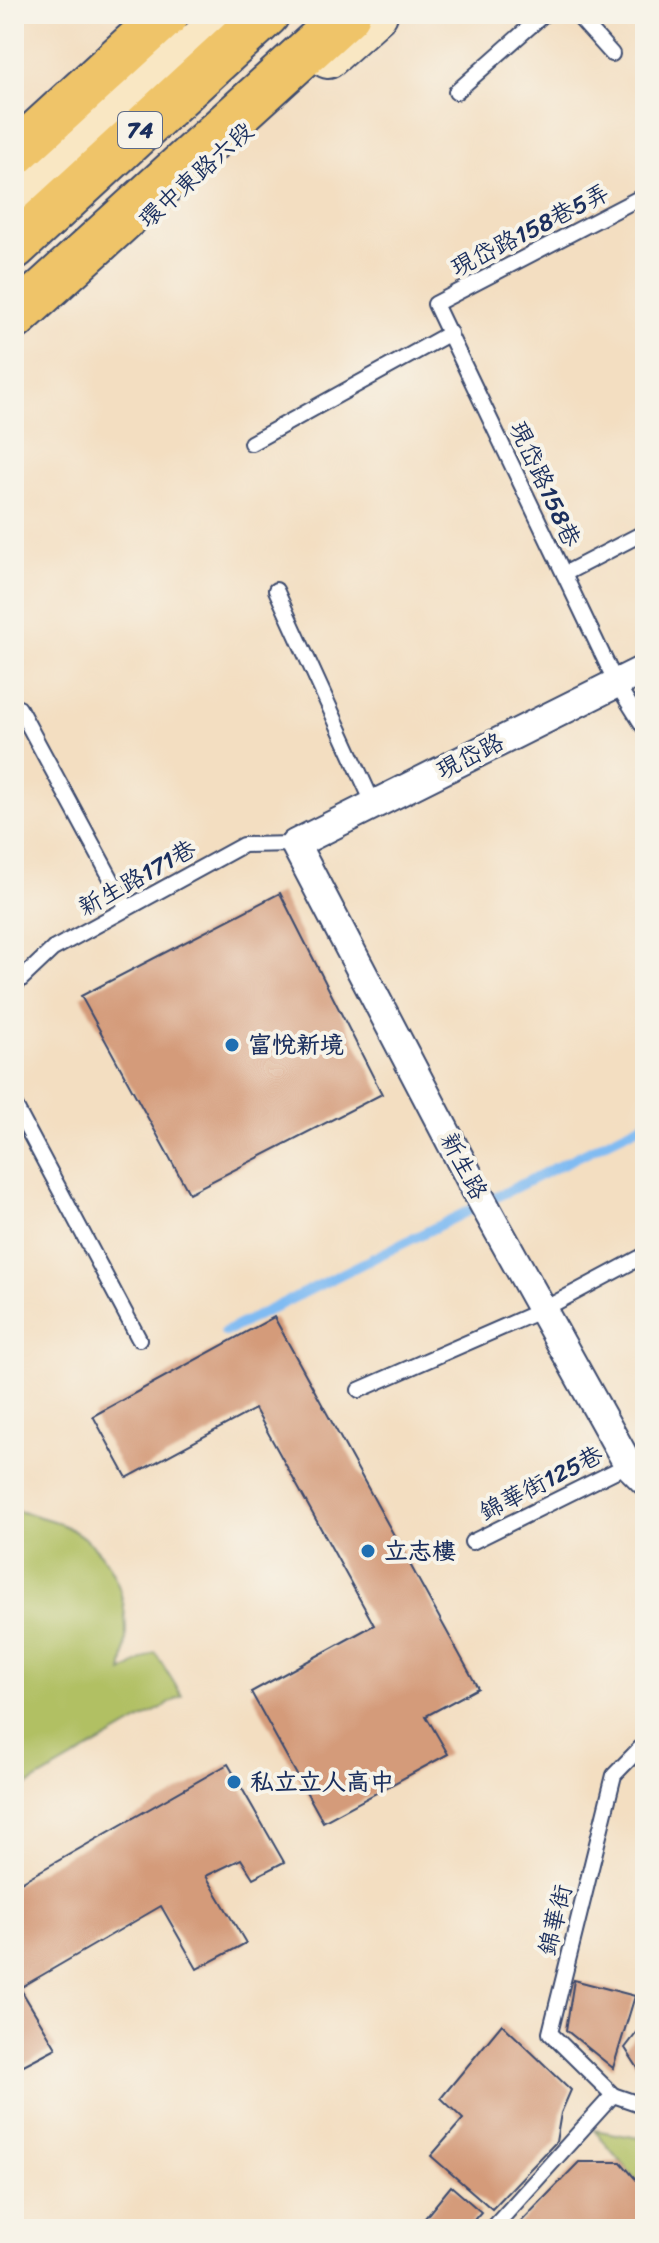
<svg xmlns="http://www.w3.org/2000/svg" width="659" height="2243" font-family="Sriracha,'LXGW WenKai TC',sans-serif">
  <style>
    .green { fill: #b1c063; stroke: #667860; stroke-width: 2 }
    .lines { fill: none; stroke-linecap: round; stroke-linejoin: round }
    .stream { stroke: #80bbf2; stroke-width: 10 }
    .building { fill: #d49b7a }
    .lane-casing { stroke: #3b496d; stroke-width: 18 }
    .street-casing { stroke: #3b496d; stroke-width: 32 }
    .secondary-casing { stroke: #3b496d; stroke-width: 44 }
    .highway-casing { stroke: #3b496d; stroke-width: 48 }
    .lane { stroke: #fff; stroke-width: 14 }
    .street { stroke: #fff; stroke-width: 28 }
    .secondary { stroke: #f9e7c3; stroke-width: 40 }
    .highway { stroke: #efc469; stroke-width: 44 }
    .poi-dot { fill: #1f6fb2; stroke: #f7f3e8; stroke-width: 3 }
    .labels { text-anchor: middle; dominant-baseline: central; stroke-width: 8; stroke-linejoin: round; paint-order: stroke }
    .shield { fill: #f7f3e8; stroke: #5d6a87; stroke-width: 2 }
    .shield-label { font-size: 22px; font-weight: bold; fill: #1b2f5e }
    .street-label { font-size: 24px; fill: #1b2f5e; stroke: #f7f3e8 }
    .poi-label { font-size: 24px; font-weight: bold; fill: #1b2f5e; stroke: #f7f3e8; text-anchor: start }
  </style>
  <rect width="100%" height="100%" fill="#f7f3e8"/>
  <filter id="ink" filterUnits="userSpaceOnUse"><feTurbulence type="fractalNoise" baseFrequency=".0125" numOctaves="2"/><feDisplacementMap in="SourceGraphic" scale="16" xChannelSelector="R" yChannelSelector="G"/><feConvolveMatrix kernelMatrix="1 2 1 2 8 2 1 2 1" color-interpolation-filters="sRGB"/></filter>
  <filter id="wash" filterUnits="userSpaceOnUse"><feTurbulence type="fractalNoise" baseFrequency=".006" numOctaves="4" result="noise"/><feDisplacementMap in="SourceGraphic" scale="32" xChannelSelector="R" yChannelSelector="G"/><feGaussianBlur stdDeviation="1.8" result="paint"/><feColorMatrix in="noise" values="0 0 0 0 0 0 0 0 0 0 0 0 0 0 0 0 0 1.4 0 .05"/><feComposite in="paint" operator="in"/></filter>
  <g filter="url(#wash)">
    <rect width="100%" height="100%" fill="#f3dec1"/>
    <g class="green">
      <path d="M14,1510c14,4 28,7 42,12 64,26 78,88 66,150l33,-20 27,44 -168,97z"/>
      <path d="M594,2130l51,9v51z"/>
    </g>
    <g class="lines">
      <path class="stream" d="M225,1332l420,-209"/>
    </g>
    <g id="blocks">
      <g class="building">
        <path d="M280,893l102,201 -193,99 -108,-197z"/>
        <path d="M274,1317l204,371 -52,28 22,38 -125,68 -72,-130 123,-67 -119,-216 -128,69 -34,-62z"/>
        <path d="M228,1764l56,98 -31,16 -12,-19 -35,17 40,67 -49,26 -36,-63 -141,82 36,60 -42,22v-184z"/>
        <path d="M574,1980l61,16 -22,72 -47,-38z"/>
        <path d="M645,2022v57l-20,-31z"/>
        <path d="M502,2024l69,66 -10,23 -5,29 -64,67 -61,-53 32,-37 -22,-21z"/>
        <path d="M579,2162h42l24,28v28l-15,11h-116z"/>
        <path d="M451,2186l30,26 -15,17h-50z"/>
      </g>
    </g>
  </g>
  <g filter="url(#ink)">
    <use href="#blocks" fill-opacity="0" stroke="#3b496d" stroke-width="2"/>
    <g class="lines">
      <g class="lane-casing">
        <g id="lane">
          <path d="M576,14l36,40"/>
          <path d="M456,92l88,-78"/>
          <path d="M645,195l-210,109 181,379 29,46"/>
          <path d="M251,443l199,-110"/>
          <path d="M564,574l81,-42"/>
          <path d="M276,590l98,215"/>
          <path d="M19,708l108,200"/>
          <path d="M14,986l39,-37 190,-104 52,-1"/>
          <path d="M14,1104l125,235"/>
          <path d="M359,1390l183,-80 103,-55"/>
          <path d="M472,1542l173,-86"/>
          <path d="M613,2095l-63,-62 64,-258 31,-32"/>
          <path d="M492,2229l121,-134 32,11"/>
        </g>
      </g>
      <g class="street-casing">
        <path id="street" d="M645,669l-350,175 182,348 151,272 17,17"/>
      </g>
      <g class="secondary-casing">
        <g id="secondary">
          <path d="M328,58l49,-44"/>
          <path d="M14,207l215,-193"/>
        </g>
      </g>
      <g class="highway-casing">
        <g id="highway">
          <path d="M14,154l153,-140"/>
          <path d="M14,247l253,-233"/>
          <path d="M14,318l334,-304"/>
        </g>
      </g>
      <use href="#lane" class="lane"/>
      <use href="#street" class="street"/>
      <use href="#secondary" class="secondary"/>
      <use href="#highway" class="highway"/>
    </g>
  </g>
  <g class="poi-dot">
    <circle cx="232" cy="1045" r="8"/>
    <circle cx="368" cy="1551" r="8"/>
    <circle cx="234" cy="1782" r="8"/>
  </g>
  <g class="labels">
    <rect class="shield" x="118" y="112" width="44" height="36" rx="6"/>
    <g class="shield-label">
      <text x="140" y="130">74</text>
    </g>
    <g class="street-label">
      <text transform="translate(196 175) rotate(-42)">環中東路六段</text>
      <text transform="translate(530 230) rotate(-27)">現岱路158巷5弄</text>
      <text transform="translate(545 484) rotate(65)">現岱路158巷</text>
      <text transform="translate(470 756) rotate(-27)">現岱路</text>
      <text transform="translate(137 878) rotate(-29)">新生路171巷</text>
      <text transform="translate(464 1166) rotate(62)">新生路</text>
      <text transform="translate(541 1483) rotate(-27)">錦華街125巷</text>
      <text transform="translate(555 1920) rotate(-76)">錦華街</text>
    </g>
    <g class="poi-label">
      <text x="248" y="1045">富悅新境</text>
      <text x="384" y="1551">立志樓</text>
      <text x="250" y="1782">私立立人高中</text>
    </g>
  </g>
  <rect width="659" height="2243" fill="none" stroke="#f7f3e8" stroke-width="48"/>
</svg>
